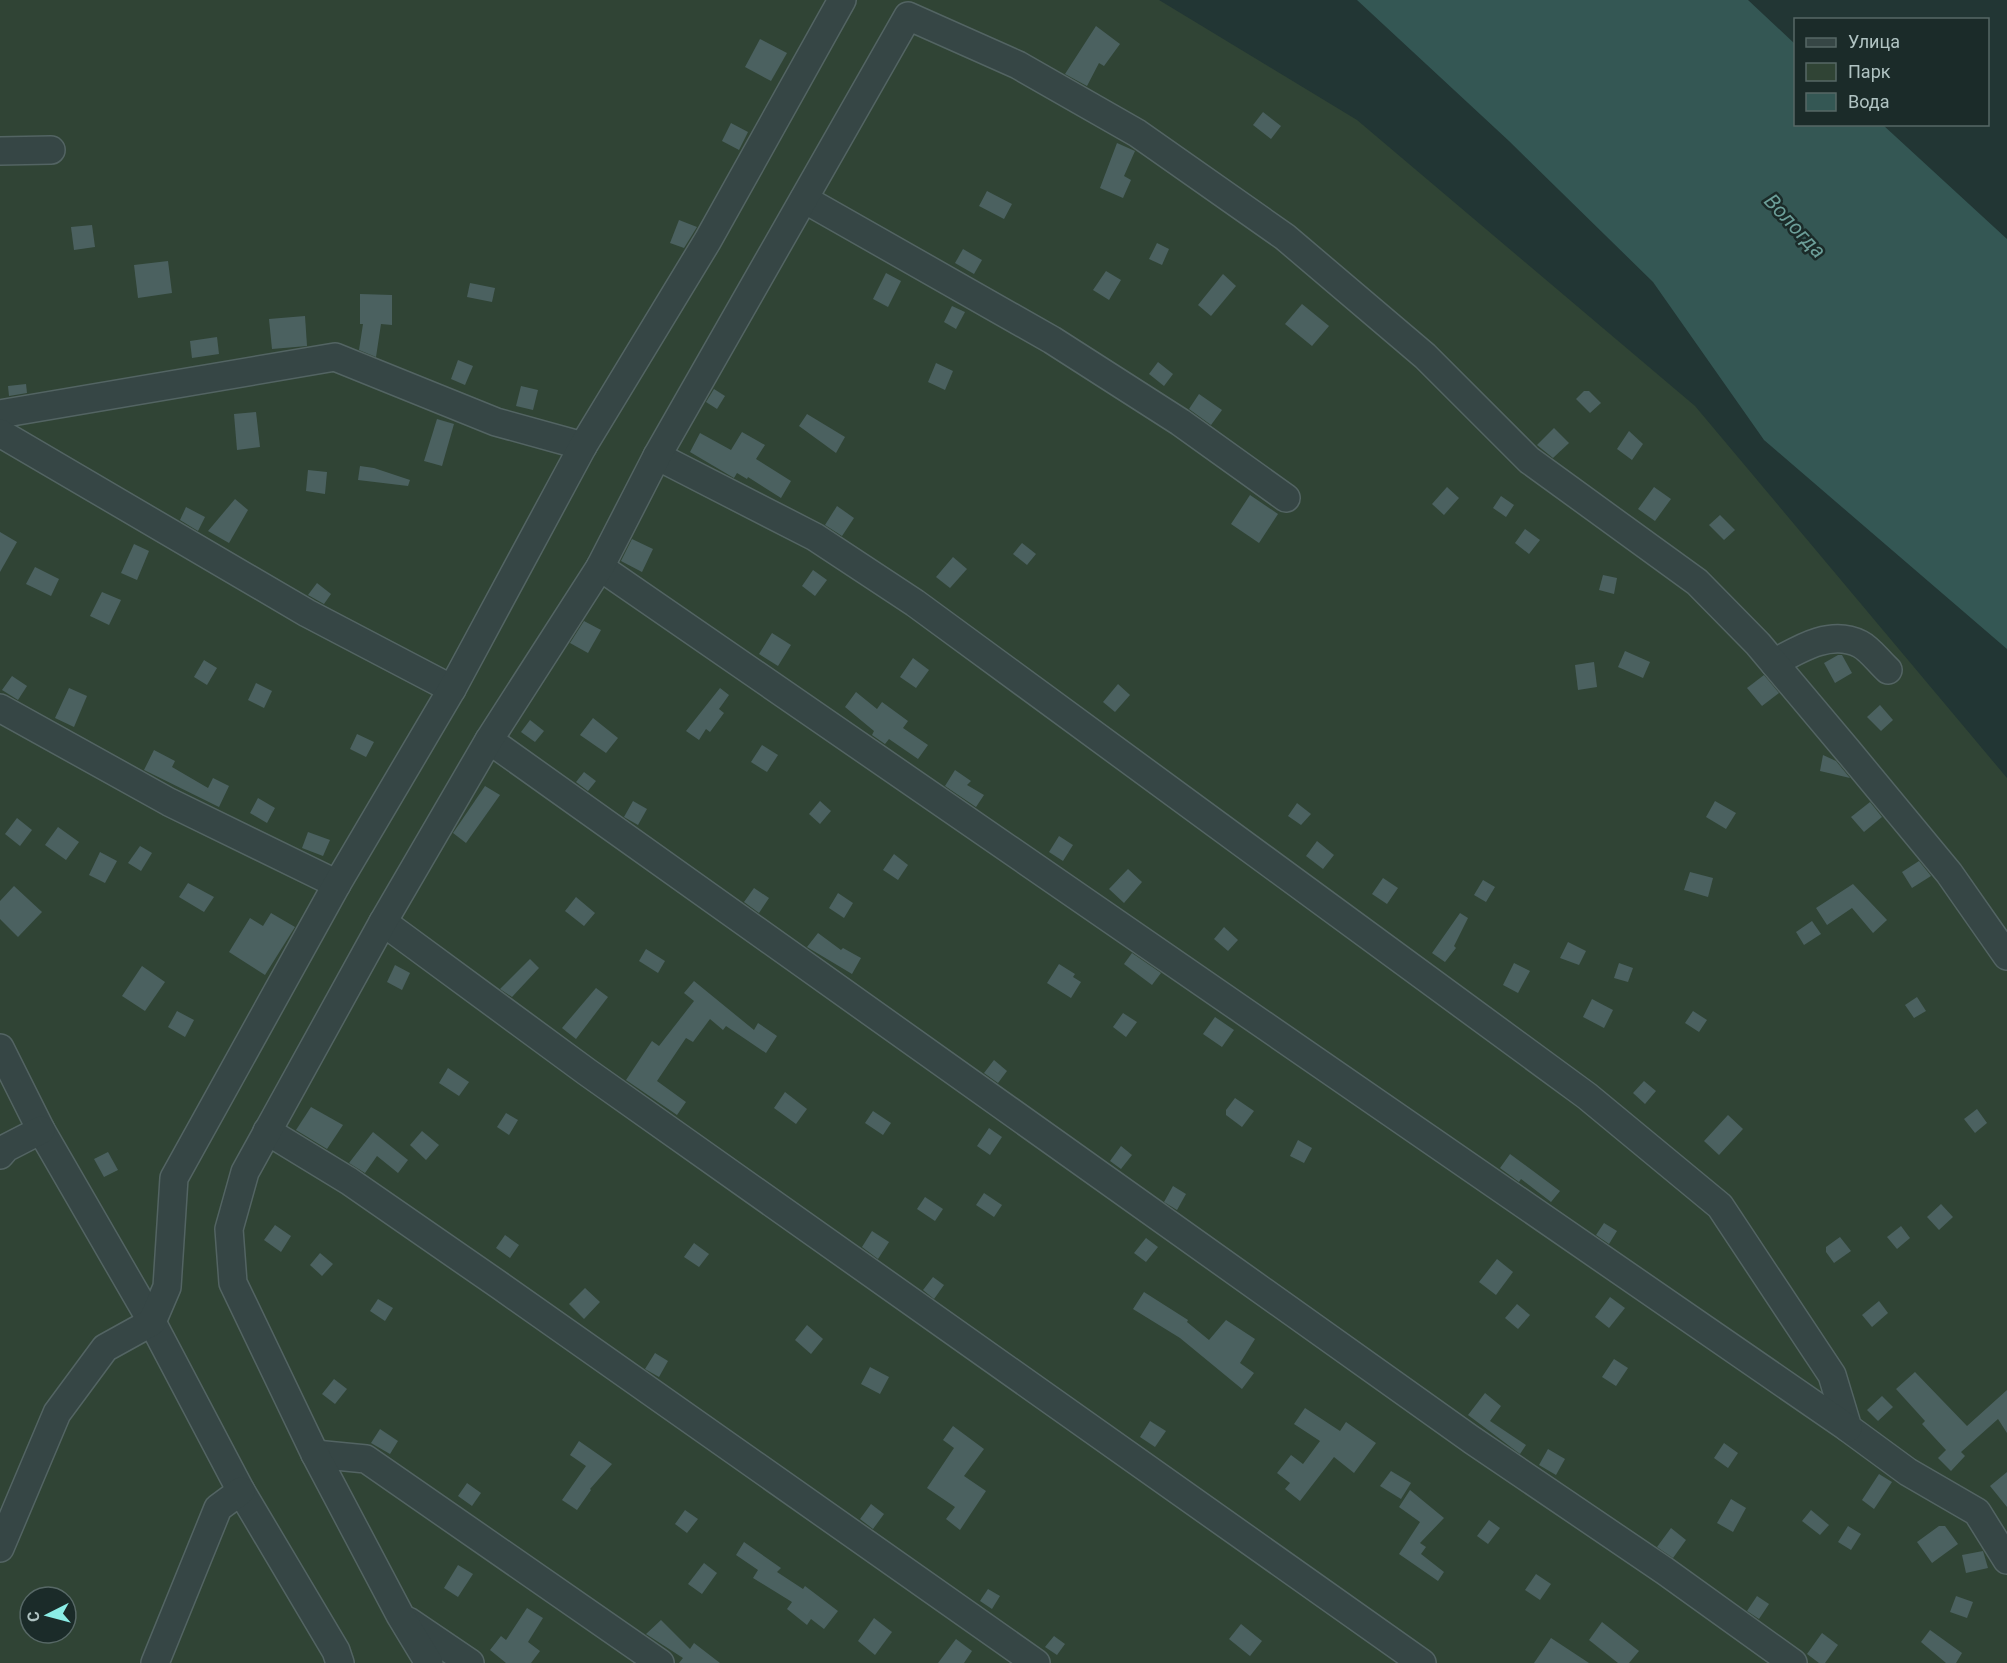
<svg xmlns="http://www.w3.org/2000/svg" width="2007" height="1663" font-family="Roboto,sans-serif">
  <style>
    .green { fill: #304435; fill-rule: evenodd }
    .water { fill: #345754 }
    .building { fill: #4b6160 }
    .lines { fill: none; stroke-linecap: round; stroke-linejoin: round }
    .minor-casing { stroke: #536463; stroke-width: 30 }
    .minor { stroke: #364645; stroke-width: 27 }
    .labels { text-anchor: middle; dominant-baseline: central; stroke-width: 5; stroke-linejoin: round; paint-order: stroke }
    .water-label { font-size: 21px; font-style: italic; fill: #6c9f99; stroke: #1b2b29 }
  </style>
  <rect width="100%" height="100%" fill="#223634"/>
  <path class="green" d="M0,0h1159l198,120 338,286 312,372v885h-2007zM30,1597h36v36h-36z"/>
  <path class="water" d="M1357,0h391l47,44 1,80 87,1 124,114v410l-243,-209 -111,-158 -144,-141z"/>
  <g class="building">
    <path d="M1096,26l24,18 -16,22 -5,-3 -12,23 -22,-12z"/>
    <path d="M760,39l27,14 -16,28 -26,-14z"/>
    <path d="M1263,112l18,14 -10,13 -18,-14z"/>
    <path d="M731,123l17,9 -9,18 -17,-9z"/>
    <path d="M1117,143l18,8 -11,25 7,4 -8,18 -23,-10z"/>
    <path d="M987,191l25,13 -8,15 -25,-13z"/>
    <path d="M679,220l18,7 -13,21 -14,-5z"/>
    <path d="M92,225l3,22 -21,3 -3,-23z"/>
    <path d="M1157,243l12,6 -7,16 -13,-6z"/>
    <path d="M963,249l19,11 -8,14 -19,-11z"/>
    <path d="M168,261l4,32 -34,5 -4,-33z"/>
    <path d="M1106,271l15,9 -12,20 -16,-10z"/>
    <path d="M886,273l15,8 -13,26 -15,-8z"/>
    <path d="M1223,274l13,12 -25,30 -13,-11z"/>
    <path d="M470,283l25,5 -3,14 -25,-5z"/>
    <path d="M360,294l32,1v30l-11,-1 -5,33 -17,-7 4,-26h-3z"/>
    <path d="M1302,304l27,22 -17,20 -27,-22z"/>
    <path d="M952,306l13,6 -9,17 -12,-7z"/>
    <path d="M305,316l2,30 -35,3 -3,-30z"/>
    <path d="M217,337l2,17 -27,4 -2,-17z"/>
    <path d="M458,360l15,6 -8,19 -14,-6z"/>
    <path d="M1158,362l15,12 -9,12 -15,-12z"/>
    <path d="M936,363l17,8 -8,19 -17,-8z"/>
    <path d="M26,384l1,9 -18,3 -1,-10z"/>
    <path d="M521,386l17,4 -5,20 -17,-4z"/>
    <path d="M714,389l11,7 -8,13 -11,-7z"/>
    <path d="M1584,391h5l12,12 -11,10 -14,-14z"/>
    <path d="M1199,394l23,16 -11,15 -22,-16z"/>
    <path d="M256,412l4,35 -23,3 -3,-36z"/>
    <path d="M807,414l38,23 -9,16 -37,-27z"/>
    <path d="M437,419l17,5 -12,42 -18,-5z"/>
    <path d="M1554,428l15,15 -16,15 -16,-13z"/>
    <path d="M1629,431l14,13 -11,16 -15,-11z"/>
    <path d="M742,432l23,13 -9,14 35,22 -10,17 -33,-21 -1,2 -10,-6 -3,5 -44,-26 10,-19 31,17z"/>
    <path d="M360,466l14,2 36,12 -2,6 -50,-6z"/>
    <path d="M308,470l19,2 -2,22 -19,-3z"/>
    <path d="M1447,487l12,11 -15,17 -12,-11z"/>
    <path d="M1654,487l17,12 -16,22 -17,-12z"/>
    <path d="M1250,495l28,19 -19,29 -28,-19z"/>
    <path d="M1501,496l13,9 -8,12 -13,-9z"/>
    <path d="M235,499l13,11 -19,33 -21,-12z"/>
    <path d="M837,506l17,12 -12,18 -17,-11z"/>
    <path d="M186,507l19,10 -7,14 -18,-11z"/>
    <path d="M1720,515l15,15 -11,10 -15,-15z"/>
    <path d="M1525,529l15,11 -11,14 -14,-11z"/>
    <path d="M0,532l17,10 -17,30z"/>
    <path d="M632,539l21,10 -11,23 -21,-11z"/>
    <path d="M1022,543l14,11 -9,11 -14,-11z"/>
    <path d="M134,544l15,7 -12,29 -16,-7z"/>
    <path d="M953,557l14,12 -17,19 -14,-11z"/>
    <path d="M35,567l24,12 -8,17 -25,-12z"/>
    <path d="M813,570l14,10 -12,16 -13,-10z"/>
    <path d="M1603,575l14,3 -3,16 -15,-4z"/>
    <path d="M317,583l14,11 -7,10 -16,-9z"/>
    <path d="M102,592l19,8 -12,25 -19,-9z"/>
    <path d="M584,621l17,9 -13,23 -18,-10z"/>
    <path d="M772,633l19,12 -13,21 -19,-12z"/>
    <path d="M1625,651l25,11 -7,16 -25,-11z"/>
    <path d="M1838,655h4l10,18 -17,10 -11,-20z"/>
    <path d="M913,658l16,12 -13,18 -16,-11z"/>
    <path d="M204,660l13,8 -10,17 -13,-8z"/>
    <path d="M1594,662l3,25 -19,3 -3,-25z"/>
    <path d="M1764,675l15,18 -17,13 -15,-18z"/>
    <path d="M12,676l15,10 -9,14 -16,-10z"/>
    <path d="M256,683l16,8 -8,17 -16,-8z"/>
    <path d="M1118,684l12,11 -15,17 -12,-10z"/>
    <path d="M69,688l18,8 -13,31 -19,-9z"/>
    <path d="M720,688l9,7 -10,14 5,4 -14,19 -4,-3 -7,11 -13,-9z"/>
    <path d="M856,692l21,17 5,-7 26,19 -5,7 25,17 -10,14 -29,-20 -4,5 -13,-9 2,-4 -29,-24z"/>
    <path d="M1880,705l13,15 -12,11 -14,-14z"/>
    <path d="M593,718l25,20 -12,15 -26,-18z"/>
    <path d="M530,720l14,11 -9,11 -14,-10z"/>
    <path d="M357,734l17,8 -8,15 -16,-8z"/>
    <path d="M762,745l16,10 -11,17 -16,-10z"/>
    <path d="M154,750l21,11 -3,6 36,21 5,-10 16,8 -10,21 -75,-37z"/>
    <path d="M1823,755l13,6 14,17 -30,-7z"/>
    <path d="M955,770l16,11 -4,4 17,10 -8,12 -31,-21z"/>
    <path d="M584,772l12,9 -8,10 -12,-9z"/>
    <path d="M485,786l15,9 -34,48 -13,-10z"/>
    <path d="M258,798l17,10 -8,15 -17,-10z"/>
    <path d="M633,801l14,8 -9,16 -14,-8z"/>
    <path d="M820,801l11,10 -11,13 -11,-10z"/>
    <path d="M1715,801l21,12 -10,16 -20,-12z"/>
    <path d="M1870,802l12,15 -18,15 -13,-15z"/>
    <path d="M1297,803l14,11 -10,11 -13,-9z"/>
    <path d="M17,818l15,12 -12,16 -15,-12z"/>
    <path d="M58,827l21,15 -13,18 -21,-15z"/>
    <path d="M308,832l22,8 -7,16 -21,-8z"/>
    <path d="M1059,836l14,9 -10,16 -14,-9z"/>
    <path d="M1317,841l17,14 -11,14 -17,-13z"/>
    <path d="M140,846l12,7 -11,18 -13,-8z"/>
    <path d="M100,852l17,9 -12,22 -16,-8z"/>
    <path d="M894,854l14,11 -10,15 -15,-10z"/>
    <path d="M1919,861l12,15 -19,12 -10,-16z"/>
    <path d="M1128,869l14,13 -18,21 -15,-14z"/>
    <path d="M1690,872l23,6 -5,19 -24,-7z"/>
    <path d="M1383,878l15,10 -11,16 -15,-10z"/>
    <path d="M1483,880l12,7 -9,15 -12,-7z"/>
    <path d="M188,883l26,14 -10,15 -25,-15z"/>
    <path d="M1853,884l34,36 -14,13 -21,-25 -25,17 -11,-17z"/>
    <path d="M14,886l28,26 -24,25 -18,-18v-18z"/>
    <path d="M754,888l15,10 -10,15 -15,-11z"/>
    <path d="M838,893l15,10 -9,15 -15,-10z"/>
    <path d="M576,897l19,16 -11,13 -19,-15z"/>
    <path d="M271,913l24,14 -30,48 -36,-23 21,-34 13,8z"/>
    <path d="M1460,913l8,5 -14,28 2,2 -11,14 -13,-9z"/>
    <path d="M1812,921l9,13 -17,11 -8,-13z"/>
    <path d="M1224,927l14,13 -10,11 -14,-12z"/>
    <path d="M818,933l23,17 2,-2 18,10 -9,16 -45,-27z"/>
    <path d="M1568,942l18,9 -7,14 -19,-7z"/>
    <path d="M646,949l19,12 -7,12 -19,-12z"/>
    <path d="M1132,953l29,20 -9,12 -28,-21z"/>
    <path d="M530,959l9,9 -27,29 -12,-8z"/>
    <path d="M1514,963l16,8 -12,22 -15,-8z"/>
    <path d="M1619,963l14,5 -5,14 -14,-4z"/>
    <path d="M1059,964l16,10 -2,3 8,5 -10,16 -24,-15z"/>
    <path d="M395,965l15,8 -8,17 -15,-8z"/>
    <path d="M142,966l23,16 -20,29 -23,-15z"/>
    <path d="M694,981l60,49 4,-7 19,13 -11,17 -40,-27 -3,4 -13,-11 -17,23 -7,-4 -29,43 29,21 -9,13 -51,-35 26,-39 7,5 35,-45 -10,-8z"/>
    <path d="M596,988l12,9 -32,42 -14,-11z"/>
    <path d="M1917,997l9,14 -12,7 -9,-13z"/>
    <path d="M1592,999l21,11 -9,18 -21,-11z"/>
    <path d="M177,1011l17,9 -9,17 -17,-10z"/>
    <path d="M1693,1011l14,9 -8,12 -14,-9z"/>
    <path d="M1123,1013l14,9 -11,15 -13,-10z"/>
    <path d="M1215,1017l19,13 -12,17 -19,-13z"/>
    <path d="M994,1060l13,11 -9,12 -14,-10z"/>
    <path d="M448,1068l21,14 -10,14 -20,-13z"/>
    <path d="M1644,1081l12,10 -11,13 -12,-11z"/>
    <path d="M785,1092l22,17 -11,15 -22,-16z"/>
    <path d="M1235,1098l19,13 -12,16 -16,-12v-5z"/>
    <path d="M311,1107l32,18 -16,24 -31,-19z"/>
    <path d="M1977,1109l10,14 -12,10 -11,-14z"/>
    <path d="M873,1111l18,12 -8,12 -18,-12z"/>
    <path d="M506,1113l12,7 -9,15 -12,-8z"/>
    <path d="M1728,1115l15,14 -24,26 -15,-14z"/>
    <path d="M989,1128l13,9 -12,18 -13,-9z"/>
    <path d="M422,1131l17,14 -13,15 -16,-15z"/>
    <path d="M373,1132l35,28 -10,13 -21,-17 -12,17 -16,-10z"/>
    <path d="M1298,1140l14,8 -8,15 -14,-7z"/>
    <path d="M1121,1146l11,9 -11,14 -11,-8z"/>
    <path d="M108,1152l10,18 -14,7 -10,-18z"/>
    <path d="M1510,1154l50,37 -9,11 -30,-23 -2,3 -19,-14z"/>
    <path d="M1173,1186l13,8 -9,16 -13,-8z"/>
    <path d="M984,1193l18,12 -8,12 -18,-12z"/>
    <path d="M925,1197l18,12 -8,12 -18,-12z"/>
    <path d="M1941,1204l12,13 -14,13 -12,-13z"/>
    <path d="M1604,1223l13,8 -8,13 -13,-9z"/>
    <path d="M275,1225l16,11 -10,16 -17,-12z"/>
    <path d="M1901,1226l9,12 -13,11 -10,-12z"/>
    <path d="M872,1231l17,11 -11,17 -16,-12z"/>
    <path d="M505,1235l14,10 -9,13 -14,-10z"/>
    <path d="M1840,1237l11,14 -17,12 -8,-11v-5z"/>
    <path d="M1146,1238l12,9 -12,15 -12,-9z"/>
    <path d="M694,1243l15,11 -10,13 -15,-10z"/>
    <path d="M320,1253l13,11 -11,12 -12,-11z"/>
    <path d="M1497,1259l16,13 -17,23 -17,-13z"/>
    <path d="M933,1277l11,8 -10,14 -11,-9z"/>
    <path d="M585,1288l15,14 -16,17 -15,-15z"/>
    <path d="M1144,1292l44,28 -1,2 22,18 17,-20 29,19 -15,24 14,10 -12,16 -62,-51 -47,-29z"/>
    <path d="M1610,1297l15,11 -16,20 -14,-11z"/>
    <path d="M378,1299l15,9 -8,13 -15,-10z"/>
    <path d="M1879,1301l9,12 -16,14 -10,-12z"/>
    <path d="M1517,1304l13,11 -12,14 -13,-11z"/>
    <path d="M807,1325l16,14 -12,15 -16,-14z"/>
    <path d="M655,1353l13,8 -9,16 -14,-8z"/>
    <path d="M1614,1359l14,9 -12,18 -14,-9z"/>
    <path d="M870,1367l19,10 -9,17 -19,-10z"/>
    <path d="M1915,1372l52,54 40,-36v43l-9,-14 -37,33 4,4 -14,15 -13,-13 8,-8 -24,-26 3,-3 -29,-32z"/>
    <path d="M334,1379l13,10 -12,15 -13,-10z"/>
    <path d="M1485,1393l16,13 -11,15 36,24 -6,9 -52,-39z"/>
    <path d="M1882,1396l11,11 -15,14 -11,-11z"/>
    <path d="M1305,1408l35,23 6,-9 30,21 -22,30 -20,-16 -34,44 -15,-12 5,-6 -13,-10 14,-18 12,9 17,-23 -26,-17z"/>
    <path d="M1150,1421l16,10 -11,16 -15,-10z"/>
    <path d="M953,1426l31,23 -20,27 22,15 -26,39 -14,-11 9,-12 -28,-19 27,-40 -11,-8z"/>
    <path d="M380,1429l18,12 -8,13 -19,-11z"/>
    <path d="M579,1441l33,23 -22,25 1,1 -14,20 -15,-10 24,-34 -16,-11z"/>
    <path d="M1724,1443l14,10 -10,15 -14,-10z"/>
    <path d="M1548,1449l17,10 -9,16 -17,-10z"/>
    <path d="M1391,1471l20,12 -10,16 -21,-13z"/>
    <path d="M2007,1472v35l-17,-21z"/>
    <path d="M1879,1474l13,8 -18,27 -12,-9z"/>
    <path d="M467,1483l14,10 -9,13 -14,-10z"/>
    <path d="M1410,1490l34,28 -24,25 6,4 -5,7 23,18 -6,9 -39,-27 21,-32 -21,-15z"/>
    <path d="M1731,1499l15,9 -13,24 -16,-9z"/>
    <path d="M871,1504l13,10 -11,15 -13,-10z"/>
    <path d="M685,1510l13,9 -11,14 -12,-9z"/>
    <path d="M1811,1510l18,15 -9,10 -18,-14z"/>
    <path d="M1489,1520l11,8 -12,16 -11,-8z"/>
    <path d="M1848,1526l13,8 -10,16 -13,-8z"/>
    <path d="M1939,1526h6l13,18 -26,19 -15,-21z"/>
    <path d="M1671,1528l15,12 -13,18 -16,-11z"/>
    <path d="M744,1542l37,26 -4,4 26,17 2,-3 33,25 -14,18 -13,-10 -4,6 -20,-16 5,-7 -39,-24 5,-8 -22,-15z"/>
    <path d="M1983,1551l5,17 -22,5 -4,-18z"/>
    <path d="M704,1563l13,10 -15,21 -14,-10z"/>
    <path d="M458,1565l15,9 -15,23 -14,-9z"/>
    <path d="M1536,1574l15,10 -11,16 -15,-10z"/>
    <path d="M988,1589l12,7 -8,13 -12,-8z"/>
    <path d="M1757,1596l12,8 -10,15 -12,-8z"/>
    <path d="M1956,1596l17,6 -6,16 -17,-6z"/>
    <path d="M527,1608l16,10 -15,24 12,9 -9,12h-25l-16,-13 11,-14 5,4z"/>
    <path d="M874,1618l18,14 -17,23 -17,-14z"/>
    <path d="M661,1620l29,29 4,-6 26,20h-41l4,-5 -37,-24z"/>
    <path d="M1602,1622l37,29 -10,12h-11l-29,-23z"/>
    <path d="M1241,1624l21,17 -12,15 -21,-17z"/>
    <path d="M1930,1630l32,23 -6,10h-10l-25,-21z"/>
    <path d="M1822,1633l16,12 -13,18h-6l-12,-9z"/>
    <path d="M1054,1636l11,8 -8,11 -12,-8z"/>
    <path d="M1551,1638l38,25h-55z"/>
    <path d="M956,1639l16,12 -8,12h-26z"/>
  </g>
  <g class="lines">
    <g class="minor-casing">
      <g id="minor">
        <path d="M0,151l51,-1"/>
        <path d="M804,199l248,141 128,82 106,76"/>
        <path d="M0,414l335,-57 161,65 87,24"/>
        <path d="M0,433l307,180 145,76"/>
        <path d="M657,456l158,81 100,66 672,493 133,110 112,169 16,53 60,44 69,40 30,48"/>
        <path d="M600,567l1248,861"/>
        <path d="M1774,663c25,-14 57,-34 86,-19 10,5 19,18 28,26"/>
        <path d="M0,708l169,94 168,82"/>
        <path d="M489,740l983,700 193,131 128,92"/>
        <path d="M383,922l204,150 835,591"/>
        <path d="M0,1048l41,82 111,192 89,169 95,160 4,12"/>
        <path d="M267,1131l82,50 153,106 534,376"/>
        <path d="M0,1155l6,-7 35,-18"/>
        <path d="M315,1454l51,5 294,204"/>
        <path d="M0,1548l57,-135 48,-65 47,-26 15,-35 7,-109 163,-294 115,-195 131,-243 125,-206 134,-240"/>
        <path d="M408,1621l62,42"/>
        <path d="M155,1663l63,-155 23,-17"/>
        <path d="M429,1663l-29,-48 -85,-161 -82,-171 -4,-54 16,-57 138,-250 106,-182 111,-173 57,-111 251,-440 110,49 119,68 148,104 140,119 104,104 168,122 61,62 90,107 101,122 58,83"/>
      </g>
    </g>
    <use href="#minor" class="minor"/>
  </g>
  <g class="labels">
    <g class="water-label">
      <text transform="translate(1795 226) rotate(47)">Вологда</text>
    </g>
  </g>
  <rect x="1794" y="18" width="195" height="108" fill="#1b2b29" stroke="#576866" stroke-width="1.5"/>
  <rect x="1806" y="38" width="30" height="9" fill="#364645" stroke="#576866" stroke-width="1.5"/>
  <text x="1848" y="48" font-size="18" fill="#b0c3c2">Улица</text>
  <rect x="1806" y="63" width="30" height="18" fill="#304435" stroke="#576866" stroke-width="1.5"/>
  <text x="1848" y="78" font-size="18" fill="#b0c3c2">Парк</text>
  <rect x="1806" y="93" width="30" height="18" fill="#345754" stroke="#576866" stroke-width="1.5"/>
  <text x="1848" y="108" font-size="18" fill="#b0c3c2">Вода</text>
  <g transform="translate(48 1615) rotate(264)"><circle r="28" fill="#1b2b29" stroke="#576866" stroke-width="1.5"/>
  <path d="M0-4.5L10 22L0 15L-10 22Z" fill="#8bede6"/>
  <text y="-9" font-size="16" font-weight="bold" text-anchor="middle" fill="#b0c3c2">С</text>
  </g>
</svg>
